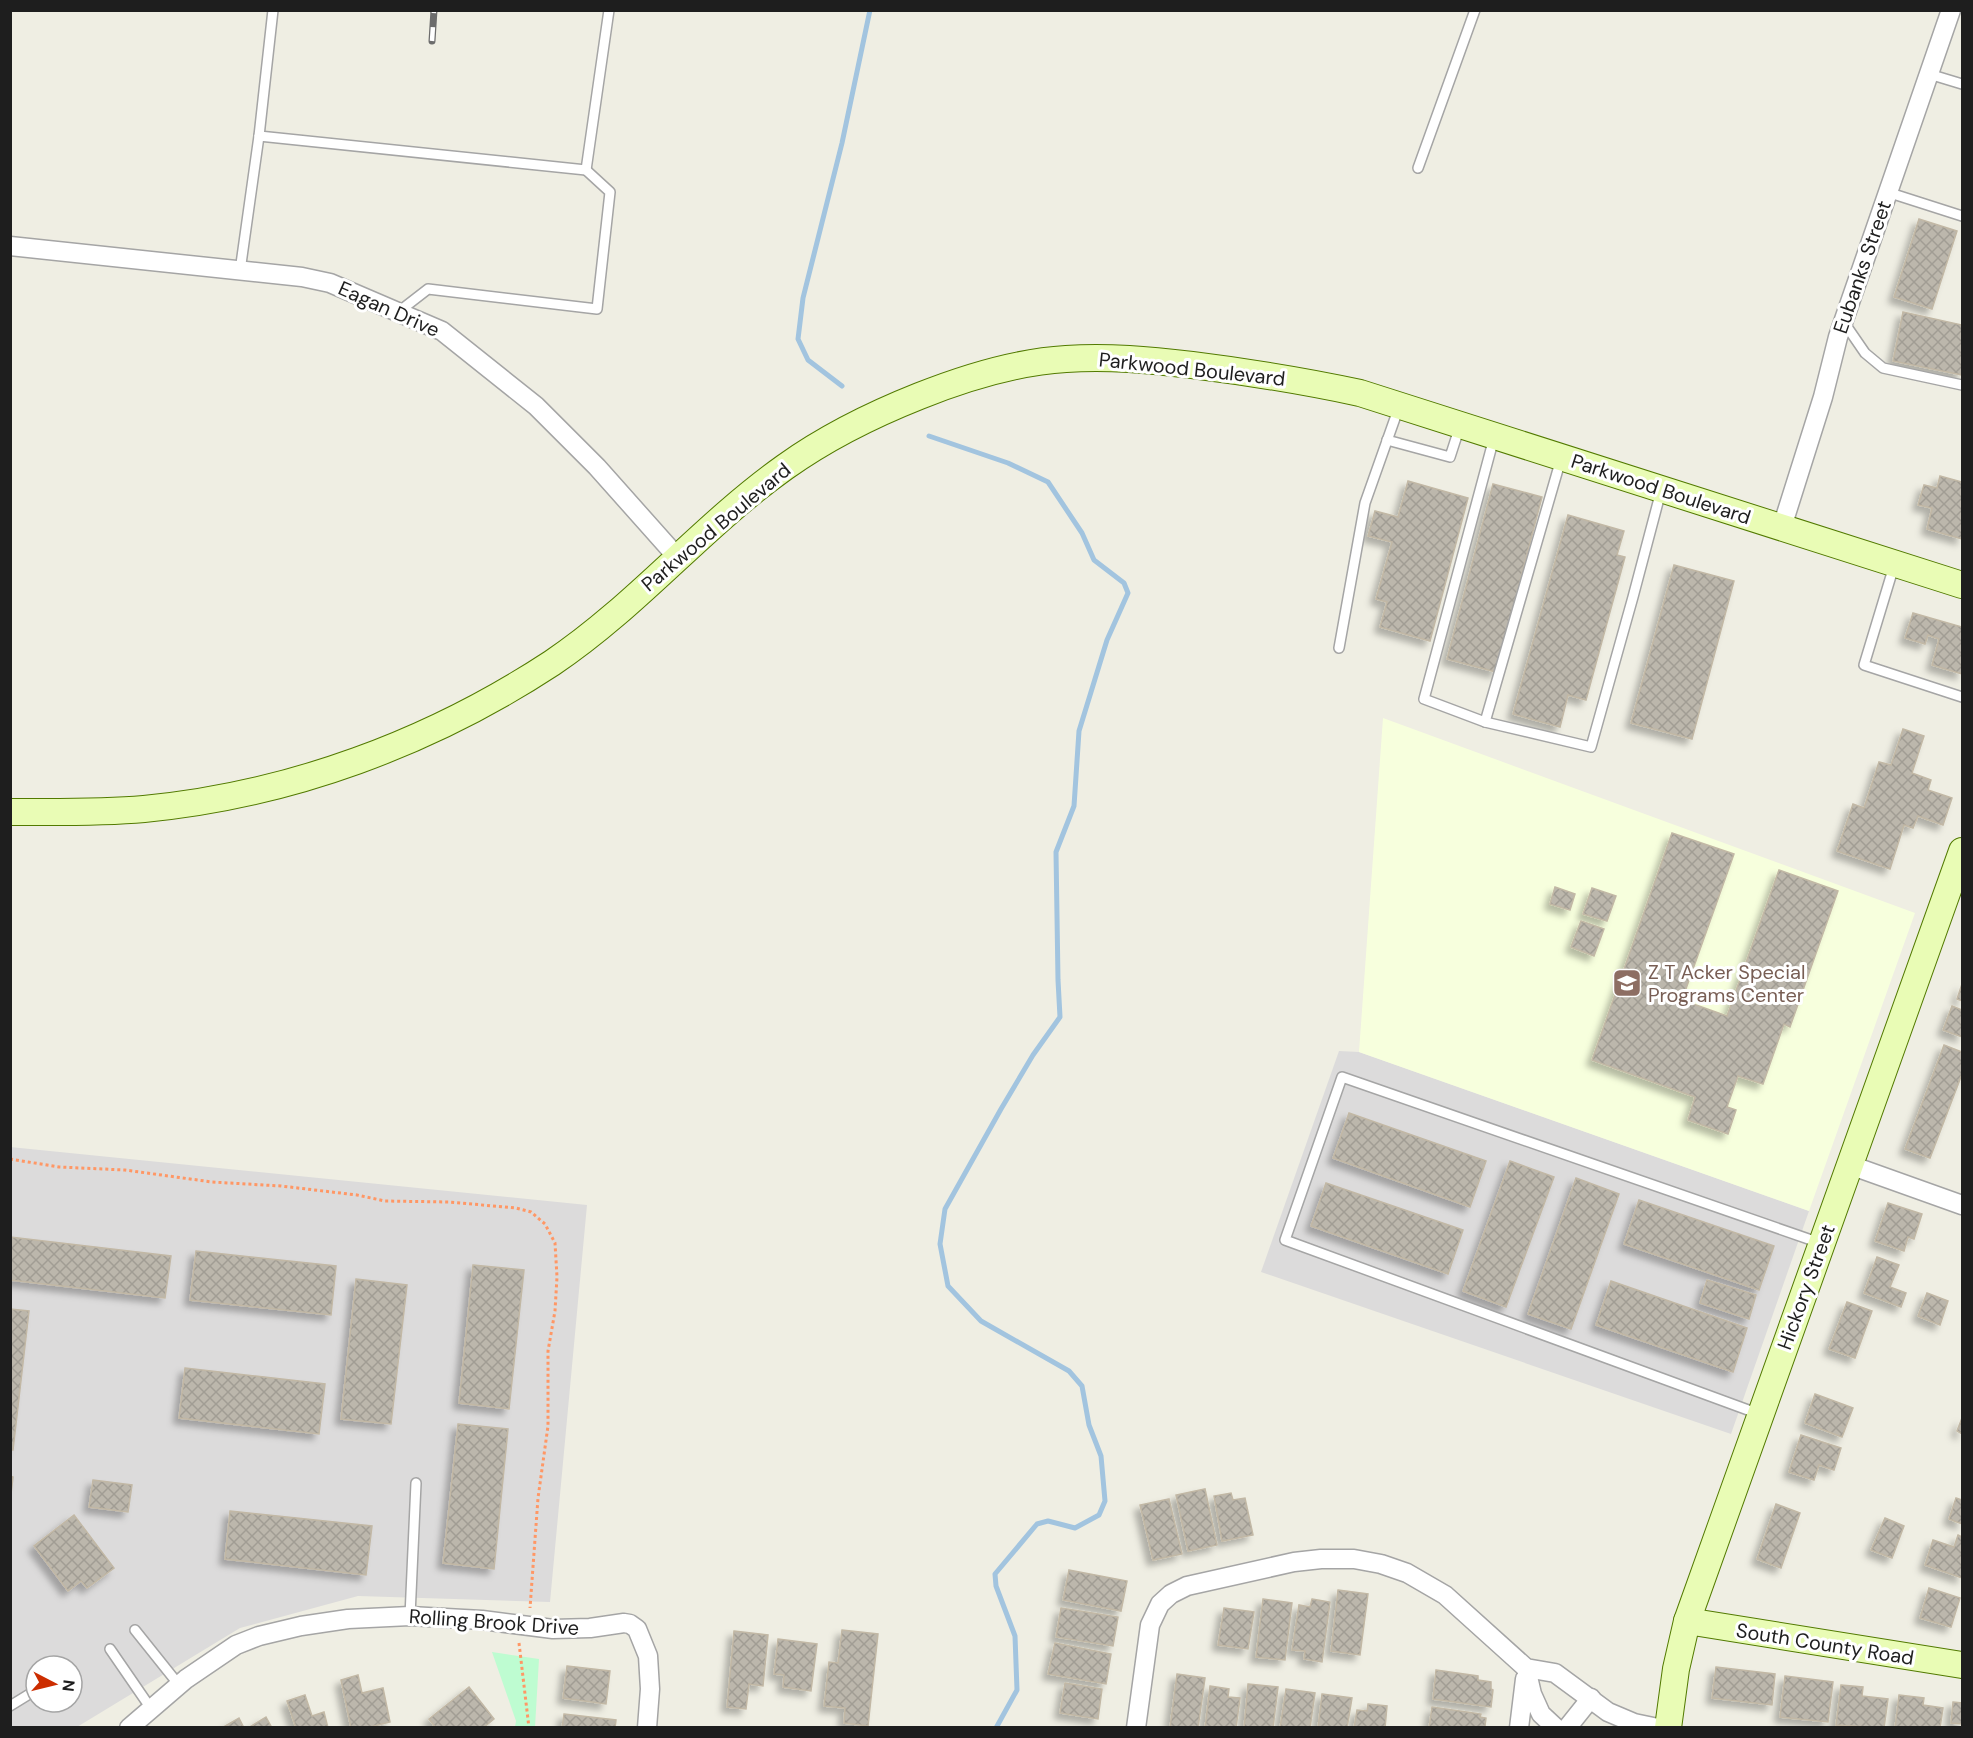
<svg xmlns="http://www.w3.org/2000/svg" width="1973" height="1738" font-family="'DM Sans',sans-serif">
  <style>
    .residential { fill: #dcdbdb; fill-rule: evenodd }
    .education { fill: #f7ffdd }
    .park { fill: #befcd1 }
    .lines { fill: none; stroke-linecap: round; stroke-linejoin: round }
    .stream { stroke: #a2c4df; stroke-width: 5 }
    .building { fill: url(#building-cross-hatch); stroke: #c2b8a5; stroke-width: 1.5; filter: url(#shadow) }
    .lane-casing { stroke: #a5a5a5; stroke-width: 12 }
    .street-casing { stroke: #a5a5a5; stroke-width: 21 }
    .secondary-casing { stroke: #527a00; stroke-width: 28 }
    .path { stroke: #ff9765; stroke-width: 3; stroke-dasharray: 3 3; stroke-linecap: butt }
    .lane { stroke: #fff; stroke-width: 9 }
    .street { stroke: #fff; stroke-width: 18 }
    .secondary { stroke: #e9fcb5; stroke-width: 26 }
    .rail-casing { stroke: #6c6c6c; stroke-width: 7 }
    .rail { stroke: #fff; stroke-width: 4.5; stroke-dasharray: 14; stroke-linecap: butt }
    .labels { text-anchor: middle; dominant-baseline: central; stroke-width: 6; stroke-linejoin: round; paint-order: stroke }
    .street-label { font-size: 20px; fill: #1e1e1e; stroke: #fff }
    .education-label { font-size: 20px; fill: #785e54; stroke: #fff; text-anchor: start }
  </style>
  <defs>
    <pattern id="building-cross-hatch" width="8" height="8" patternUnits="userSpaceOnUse" patternTransform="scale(1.5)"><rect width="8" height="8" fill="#bcb7ac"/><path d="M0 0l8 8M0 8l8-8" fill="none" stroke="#a19d94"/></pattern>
    <filter id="shadow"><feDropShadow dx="-5.5" dy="5.5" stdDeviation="3" flood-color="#0004"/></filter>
  </defs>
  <rect width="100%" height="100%" fill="#efeee3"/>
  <g class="residential">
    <path d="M1339,1051l20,1 450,159 -78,223 -470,-162z"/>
    <path d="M10,1147l577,58 -37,397 -192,-6 -118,32 -163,99h-66zM36,1666h36v36h-36z"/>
  </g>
  <path class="education" d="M1383,718l532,195 -106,298 -450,-159z"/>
  <path class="park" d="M492,1652l47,7 -4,68h-20l1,-6z"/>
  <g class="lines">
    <g class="stream">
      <path d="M842,386l-34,-26 -10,-21 5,-41 39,-155 28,-133"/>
      <path d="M929,436l79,27 40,19 34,51 12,27 30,23 4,10 -21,47 -28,91 -5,75 -18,46 2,128 2,37 -27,38 -32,54 -56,100 -5,35 8,42 33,35 88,50 13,15 7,39 12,31 4,45 -6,14 -24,13 -27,-7 -11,3 -42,50 1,12 19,50 2,54 -21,38"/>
    </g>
  </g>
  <g class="building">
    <path d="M1919,219l38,12 -25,78 -38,-12z"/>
    <path d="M1903,312l59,13v50l-69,-14z"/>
    <path d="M1940,476l22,6v57l-35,-10 5,-21 -14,-3 6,-20 13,3z"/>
    <path d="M1408,481l60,17 -38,143 -50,-14 7,-25 -11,-3 16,-57 -24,-6 7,-25 23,6z"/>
    <path d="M1493,484l49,13 -46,175 -49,-13z"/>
    <path d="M1568,515l56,16 -7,24 8,2 -39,143 -18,-5 -8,32 -47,-13z"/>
    <path d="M1674,565l60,16 -42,158 -61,-16z"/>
    <path d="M1913,613l49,14v47l-30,-9 7,-26 -11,-4 -3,9 -20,-6z"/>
    <path d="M1903,729l21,7 -12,37 19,7 -3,10 24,8 -9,27 -25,-9 -5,12 -9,-3 -14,44 -53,-18 16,-47 11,4 15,-46 12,3z"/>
    <path d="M1672,833l62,21 -52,146 45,16 52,-146 59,21 -48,136 -6,-3 -21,60 -25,-8 -11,31 9,3 -8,24 -40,-14 7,-23 -103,-37z"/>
    <path d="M1555,887l20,7 -5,16 -20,-6z"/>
    <path d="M1592,888l24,8 -9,25 -24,-7z"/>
    <path d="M1581,921l23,8 -10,27 -23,-9z"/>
    <path d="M1962,984v17l-5,-2z"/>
    <path d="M1952,1006l10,4v27l-19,-7z"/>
    <path d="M1944,1045l18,7v22l-32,84 -25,-9z"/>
    <path d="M1349,1113l137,48 -16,46 -137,-49z"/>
    <path d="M1510,1161l44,16 -48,130 -43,-16z"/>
    <path d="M1576,1178l43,16 -48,135 -43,-15z"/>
    <path d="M1326,1183l137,47 -15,44 -137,-48z"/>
    <path d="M1639,1200l135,46 -15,44 -135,-46z"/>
    <path d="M1888,1203l34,11 -8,25 -6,-2 -4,14 -29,-10z"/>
    <path d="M10,1237l161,19 -6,42 -155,-18z"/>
    <path d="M196,1251l140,15 -5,49 -141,-15z"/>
    <path d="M1877,1257l22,8 -9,22 16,6 -5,14 -37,-14z"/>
    <path d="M473,1265l51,5 -15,139 -50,-6z"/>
    <path d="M356,1279l51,6 -16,139 -50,-5z"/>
    <path d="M1707,1280l49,15 -7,24 -49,-16z"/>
    <path d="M1611,1281l136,47 -14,44 -137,-47z"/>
    <path d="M1927,1293l21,8 -8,24 -22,-9z"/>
    <path d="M1847,1302l25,9 -17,47 -26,-9z"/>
    <path d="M10,1309l19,2 -16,139h-3z"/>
    <path d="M185,1368l140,16 -6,50 -140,-16z"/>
    <path d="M1815,1394l38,14 -11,29 -37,-14z"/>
    <path d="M1962,1418v16l-5,-3z"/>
    <path d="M458,1424l50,5 -14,140 -51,-6z"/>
    <path d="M1801,1435l40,13 -7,22 -15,-5 -5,15 -25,-8z"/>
    <path d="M10,1476l3,1 -3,26z"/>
    <path d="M93,1480l39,5 -4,27 -39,-5z"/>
    <path d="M1205,1489l12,56 -29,6 -12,-56z"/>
    <path d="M1231,1493l2,7 12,-2 8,37 -31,6 -8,-45z"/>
    <path d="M1956,1498l6,2v24l-13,-5z"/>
    <path d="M1169,1499l13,55 -29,6 -13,-55z"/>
    <path d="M1776,1504l24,9 -19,55 -24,-9z"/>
    <path d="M230,1511l142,15 -6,49 -141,-16z"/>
    <path d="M74,1515l40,53 -27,20 -6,-7 -13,10 -34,-45z"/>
    <path d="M1885,1518l19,8 -12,32 -21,-8z"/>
    <path d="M1958,1535l4,2v41l-37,-13 8,-25 21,7z"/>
    <path d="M1069,1570l58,11 -6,30 -58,-11z"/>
    <path d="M1929,1588l31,10 -9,29 -31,-9z"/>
    <path d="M1338,1590l30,4 -8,61 -29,-4z"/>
    <path d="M1263,1599l29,4 -7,57 -29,-3z"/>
    <path d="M1312,1599l18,3 -8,60 -18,-3 1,-8 -13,-1 7,-45 11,2z"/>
    <path d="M1061,1608l57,9 -5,29 -57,-9z"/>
    <path d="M1224,1608l30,4 -6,37 -30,-4z"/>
    <path d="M842,1630l36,4 -10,92 -24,-3 1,-15 -21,-2 5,-44 9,1z"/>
    <path d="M734,1631l34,4 -5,51 -14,-2 -3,25 -19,-2z"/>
    <path d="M778,1639l39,5 -6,47 -28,-4 1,-12 -10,-1z"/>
    <path d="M1055,1643l56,11 -5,30 -58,-10z"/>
    <path d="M567,1666l43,5 -4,33 -43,-6z"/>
    <path d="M1716,1667l59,7 -3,31 -60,-7z"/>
    <path d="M1436,1670l42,6v4l13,2v7l2,1 -2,17 -58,-8z"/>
    <path d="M1177,1674l28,4 -7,50h-28z"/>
    <path d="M358,1675l4,18 21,-5 7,34 -24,6h-15l-10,-48z"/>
    <path d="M1785,1676l48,6 -5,40 -48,-5z"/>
    <path d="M1065,1683l37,6 -4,30 -38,-6z"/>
    <path d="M1248,1684l30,3 -5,41h-29z"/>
    <path d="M1841,1685l22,2 -1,9 26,3 -4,29 -48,-3z"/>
    <path d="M1210,1686l19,3 -1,8 12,1 -4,30h-31z"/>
    <path d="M469,1687l25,32 -11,9h-47l-7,-9z"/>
    <path d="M1286,1689l29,4 -5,35h-30z"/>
    <path d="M1322,1694l30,4 -5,30h-29z"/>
    <path d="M305,1695l7,21 12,-4 4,16h-32l-9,-27z"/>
    <path d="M1899,1695l25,3 -1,7 20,3 -3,20h-45z"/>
    <path d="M1953,1702l9,1v21l-11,-1z"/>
    <path d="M1368,1704l19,2 -2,22h-31l3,-18 10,1z"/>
    <path d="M1432,1707l49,7 -1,3 6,1 -1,8 3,2h-59z"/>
    <path d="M564,1714l52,6 -1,8h-53z"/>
    <path d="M266,1717l6,11h-24z"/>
    <path d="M239,1718l5,10h-18l-1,-2z"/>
  </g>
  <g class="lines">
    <g class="lane-casing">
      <g id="lane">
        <path d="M1929,74l33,10"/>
        <path d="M259,136l327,34 23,-160"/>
        <path d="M1418,168l57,-158"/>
        <path d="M1887,192l75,24"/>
        <path d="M240,271l19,-135 14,-126"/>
        <path d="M397,313l31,-24 169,20 13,-117 -24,-22"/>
        <path d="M1843,321l22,32 18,15 79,17"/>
        <path d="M1494,438l-70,261 61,23 106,25 42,-150 28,-106"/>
        <path d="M1387,440l63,17 10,-31"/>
        <path d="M1894,566l-30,99 98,32"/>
        <path d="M1339,648l26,-145 34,-96"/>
        <path d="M1485,722l76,-263"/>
        <path d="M1759,1414l-474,-174 57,-163 478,166"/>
        <path d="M410,1616l6,-133"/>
        <path d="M135,1630l44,55"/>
        <path d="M110,1649l42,61"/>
        <path d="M10,1706l26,-16"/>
      </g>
    </g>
    <g class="street-casing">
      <g id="street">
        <path d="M10,246l292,31 28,6 112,48 94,75 61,61 81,91"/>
        <path d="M1782,527l41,-130 15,-60 113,-327"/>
        <path d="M1850,1165l112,40"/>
        <path d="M1526,1668l6,26 9,20 15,14"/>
        <path d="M129,1728l57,-49 50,-34 23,-9 42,-10 47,-7 62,-3 72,4 71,9 37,-1 34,-5 6,1 7,5 11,27 2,33 -3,39"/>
        <path d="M1136,1728l14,-103 10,-21 11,-10 16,-8 107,-24 27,-3h33l27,5 26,9 38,22 81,73 29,5 53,39 26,11 24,5"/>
        <path d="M1519,1728l6,-49"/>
        <path d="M1567,1728l24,-30"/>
      </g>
    </g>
    <g class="secondary-casing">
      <g id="secondary">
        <path d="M10,812c45,0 90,1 134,-3 146,-14 286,-66 408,-146 85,-57 150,-137 233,-196 70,-50 194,-103 281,-108 42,-3 84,1 126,6 56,7 112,16 168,28l602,192"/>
        <path d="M1687,1621l275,44"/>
        <path d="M1668,1728l8,-59 11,-48 275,-770"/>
      </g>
    </g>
    <g class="path">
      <path d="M10,1159l49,8 66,3 87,12 69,4 76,9 28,6 64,1 67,6 15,4 14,12 10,19 2,34 -2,34 -7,40v75l-10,72 -8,110"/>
      <path d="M519,1643l10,85"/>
    </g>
    <use href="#lane" class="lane"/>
    <use href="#street" class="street"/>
    <use href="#secondary" class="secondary"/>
    <g class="rail-casing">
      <path id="rail" d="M432,41l2,-31"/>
    </g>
    <use href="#rail" class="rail"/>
  </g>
  <defs>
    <g id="school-square" transform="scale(1.5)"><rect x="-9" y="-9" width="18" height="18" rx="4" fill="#8d6e63" stroke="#fff"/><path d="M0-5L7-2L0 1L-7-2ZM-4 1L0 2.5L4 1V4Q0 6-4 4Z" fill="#fff"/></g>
  </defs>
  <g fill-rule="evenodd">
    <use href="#school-square" x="1627" y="983"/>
  </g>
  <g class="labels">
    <g class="street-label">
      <text transform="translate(1862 267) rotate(-71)">Eubanks Street</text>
      <text transform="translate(389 309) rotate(24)">Eagan Drive</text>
      <text transform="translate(1192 369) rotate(6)">Parkwood Boulevard</text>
      <text transform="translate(1661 489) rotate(18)">Parkwood Boulevard</text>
      <text transform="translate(716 527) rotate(-40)">Parkwood Boulevard</text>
      <text transform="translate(1806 1287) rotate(-70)">Hickory Street</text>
      <text transform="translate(494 1622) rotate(4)">Rolling Brook Drive</text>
      <text transform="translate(1825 1644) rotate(9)">South County Road</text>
    </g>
    <g class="education-label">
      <text x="1648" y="972">Z T Acker Special<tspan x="1648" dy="23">Programs Center</tspan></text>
    </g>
  </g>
  <rect width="1973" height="1738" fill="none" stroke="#1e1e1e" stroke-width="24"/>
  <g transform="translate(54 1684) rotate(97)"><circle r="28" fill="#ffffff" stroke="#a5a5a5" stroke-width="1.5"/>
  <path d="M0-4.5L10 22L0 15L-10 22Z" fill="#cc2d00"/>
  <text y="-9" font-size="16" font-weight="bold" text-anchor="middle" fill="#1e1e1e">N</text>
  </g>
</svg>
